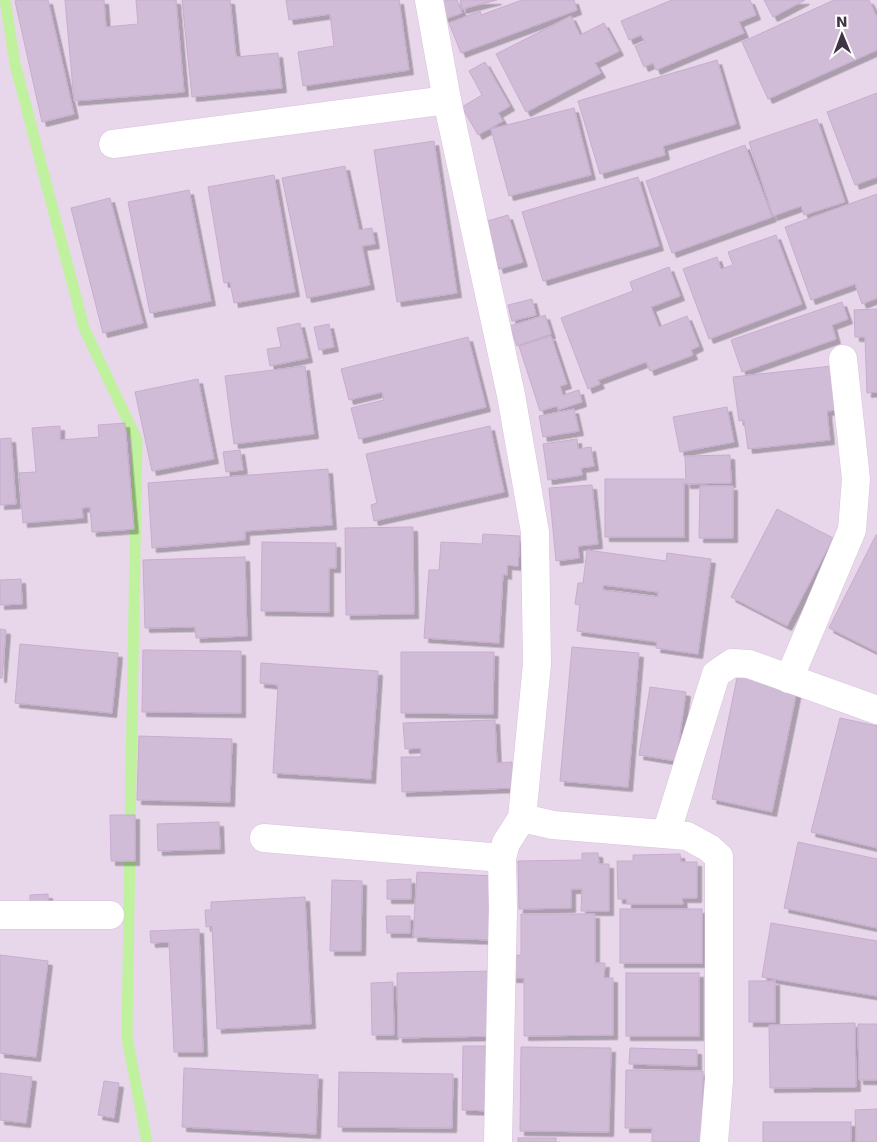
<svg xmlns="http://www.w3.org/2000/svg" width="877" height="1142" font-family="'DejaVu Sans',sans-serif">
  <style>
    .residential { fill: #e8d6ea }
    .lines { fill: none; stroke-linecap: round; stroke-linejoin: round }
    .stream { stroke: #c0f19e; stroke-width: 11 }
    .building { fill: #d1bcd7; stroke: #c8accf; fill-rule: evenodd; filter: url(#shadow) }
    .street-casing { stroke: #d8c3dc; stroke-width: 29 }
    .street { stroke: #fff; stroke-width: 28 }
  </style>
  <defs>
    <filter id="shadow"><feDropShadow dx="4.5" dy="4.5" stdDeviation="0" flood-color="#0004"/></filter>
  </defs>
  <rect width="100%" height="100%" fill="#f1e4f2"/>
  <rect class="residential" x="0" y="0" width="877" height="1142"/>
  <g class="lines">
    <g class="stream">
      <path d="M5,0l10,64 69,264 53,112 -7,390"/>
      <path d="M130,846l-3,192 20,104"/>
    </g>
  </g>
  <g class="building">
    <path d="M18,0h30l26,114 -32,8 -27,-121z"/>
    <path d="M65,0h39l2,27 32,-3 -2,-24h40l8,92 -110,9z"/>
    <path d="M182,0h48l6,57 42,-4 4,35 -90,9z"/>
    <path d="M286,0h113l10,70 -106,16 -5,-34 36,-6 -4,-32 -41,6z"/>
    <path d="M437,0h20l5,13 -17,6z"/>
    <path d="M460,0h37l-35,9z"/>
    <path d="M522,0h52l3,10 -116,43 -12,-30 31,-12 1,4z"/>
    <path d="M672,0h78l6,15 -17,7 5,11 -88,37 -3,-7 -9,4 -9,-21 10,-4 -4,-7 -12,5 -8,-19z"/>
    <path d="M764,0h41l-32,17z"/>
    <path d="M834,0h35l8,17v33l-109,49 -26,-57z"/>
    <path d="M571,16l9,19 24,-12 15,28 -24,12 6,10 -75,39 -30,-58z"/>
    <path d="M717,60l19,64 -73,22 2,9 -65,19 -22,-73z"/>
    <path d="M485,62l25,44 -12,7 5,8 -25,14 -16,-28 20,-12 -13,-24z"/>
    <path d="M877,93v84l-22,8 -28,-73z"/>
    <path d="M574,108l17,67 -82,21 -18,-67z"/>
    <path d="M817,119l28,83 -41,13 -3,-9 -28,10 -24,-74z"/>
    <path d="M434,141l23,152 -60,9 -23,-152z"/>
    <path d="M745,145l27,72 -100,36 -26,-72z"/>
    <path d="M345,166l14,64 13,-2 3,16 -13,2 8,39 -63,13 -25,-120z"/>
    <path d="M274,175l21,117 -61,11 -4,-21 -6,1 -16,-96z"/>
    <path d="M638,177l21,69 -116,35 -21,-69z"/>
    <path d="M189,190l22,111 -61,12 -22,-111z"/>
    <path d="M877,194v104l-15,6 -7,-20 -44,16 -26,-73z"/>
    <path d="M110,198l33,125 -40,10 -32,-125z"/>
    <path d="M508,215l15,47 -24,7 -15,-47z"/>
    <path d="M776,235l26,69 -93,35 -26,-70 34,-12 4,12 12,-4 -5,-13z"/>
    <path d="M669,267l11,29 -29,11 8,20 28,-11 12,30 -8,4 2,5 -43,16 -4,-9 -48,18 2,4 -12,5 -27,-71 72,-27 -3,-9z"/>
    <path d="M532,299l4,16 -24,6 -4,-16z"/>
    <path d="M842,302l6,17 -16,6 4,14 -94,33 -11,-32z"/>
    <path d="M877,309v83l-10,1 -2,-56h-10l-1,-27z"/>
    <path d="M545,315l6,19 -34,12 -7,-20z"/>
    <path d="M300,323l8,35 -38,8 -3,-17 14,-2 -4,-19z"/>
    <path d="M329,324l5,23 -15,3 -5,-23z"/>
    <path d="M551,336l16,48 -7,2 3,9 16,-5 3,12 -24,8 -1,-4 -17,5 -21,-65z"/>
    <path d="M468,337l18,70 -127,32 -8,-31 33,-8 -2,-8 -33,8 -8,-31z"/>
    <path d="M305,366l9,68 -80,10 -9,-68z"/>
    <path d="M832,366l5,44 -10,1 3,29 -82,9 -4,-29 -5,1 -6,-44z"/>
    <path d="M198,379l16,80 -62,12 -17,-79z"/>
    <path d="M727,407l7,35 -54,10 -7,-35z"/>
    <path d="M574,409l5,22 -36,6 -4,-21z"/>
    <path d="M125,423l9,106 -42,3 -2,-25 -8,1 1,10 -60,5 -4,-50 17,-1 -4,-44 28,-2v14l39,-3 -1,-12z"/>
    <path d="M490,426l14,66 -130,29 -3,-16 6,-2 -11,-49z"/>
    <path d="M11,438l5,66 -16,1v-66z"/>
    <path d="M577,439l1,10 13,-2 3,19 -13,2 1,7 -34,5 -5,-36z"/>
    <path d="M240,450l3,20 -17,2 -3,-20z"/>
    <path d="M730,455l1,28 -45,1 -1,-28z"/>
    <path d="M328,469l4,56 -87,6v9l-93,8 -4,-65z"/>
    <rect x="605" y="479" width="79" height="58"/>
    <path d="M592,485l6,59 -20,2 1,12 -23,3 -7,-73z"/>
    <path d="M700,486h33v52h-34z"/>
    <path d="M777,509l56,29 -46,88 -56,-29z"/>
    <path d="M413,527l1,87 -68,1 -1,-87z"/>
    <path d="M483,534l37,2 -2,30 -11,-1v10l-4,-1 -4,69 -75,-5 5,-68h10l2,-28 41,2z"/>
    <path d="M876,535h1v117l-48,-24z"/>
    <path d="M262,542l74,1v25h-7v44l-68,-1z"/>
    <path d="M587,550l79,11 1,-8 44,6 -13,95 -42,-6 1,-6 -80,-11 3,-26 -5,-1 3,-21h5zM603,585l55,7v5l-55,-7z"/>
    <path d="M245,557l2,79 -51,2 -1,-11 -50,1 -2,-68z"/>
    <path d="M21,579l1,25 -22,1v-25z"/>
    <path d="M0,629l6,1 -4,48h-2z"/>
    <path d="M20,644l98,9 -6,60 -97,-10z"/>
    <path d="M572,647l67,6 -11,134 -68,-6z"/>
    <path d="M143,650l98,1v62l-99,-1z"/>
    <path d="M401,652h93l-1,62 -92,-1z"/>
    <path d="M261,663l117,8 -7,108 -98,-6 5,-88 -18,-2z"/>
    <path d="M738,673l60,12 -26,127 -60,-13z"/>
    <path d="M650,687l36,5 -10,69 -37,-6z"/>
    <path d="M840,718l37,8v122l-66,-16z"/>
    <path d="M495,720l2,43 15,-1 1,26 -111,4 -1,-35h20v-9l-16,1 -2,-26z"/>
    <path d="M139,736l93,3 -2,63 -93,-2z"/>
    <path d="M110,815h25v46h-24z"/>
    <path d="M219,822l1,27 -62,2 -1,-27z"/>
    <path d="M798,842l79,17v69l-93,-20z"/>
    <path d="M582,853h16l1,11h10v47h-28l1,-22h-11v19l-52,1 -1,-48 64,-1z"/>
    <path d="M680,854l1,8h16v36h-15l1,6h-56v-5h-9l-1,-38h16v-6z"/>
    <path d="M417,872l76,4 -2,64 -78,-3z"/>
    <path d="M411,879v20h-24v-19z"/>
    <path d="M332,880l30,1 -1,70h-31z"/>
    <path d="M48,894l1,17h-19v-16z"/>
    <path d="M305,897l6,127 -94,5 -5,-103 -6,1 -1,-17h6v-8z"/>
    <rect x="620" y="909" width="82" height="54"/>
    <path d="M521,914h74v49h10l-1,15h9v57l-89,1v-58h-12v-22l9,-1z"/>
    <path d="M386,916h24v17h-23z"/>
    <path d="M771,923l106,18v55l-115,-19z"/>
    <path d="M199,929l4,123h-29l-5,-110 -18,1 -1,-12z"/>
    <path d="M0,955l48,6 -12,96 -36,-4z"/>
    <path d="M493,971l1,65 -96,2 -1,-65z"/>
    <rect x="626" y="973" width="73" height="63"/>
    <rect x="749" y="981" width="26" height="41"/>
    <path d="M393,982l1,53h-22l-1,-52z"/>
    <path d="M855,1023l1,64 -86,1 -1,-63z"/>
    <path d="M858,1024h19v56h-18z"/>
    <path d="M463,1046h31v65l-32,-1z"/>
    <path d="M521,1047l90,1 -2,84 -89,-1z"/>
    <path d="M630,1048l67,2v16l-68,-2z"/>
    <path d="M184,1068l134,7 -2,59 -134,-7z"/>
    <path d="M626,1070l77,1 -1,71h-50v-14h-27z"/>
    <path d="M339,1072l114,2 -1,54 -114,-1z"/>
    <path d="M0,1073l32,4 -6,46 -26,-3z"/>
    <path d="M104,1081l15,2 -5,35 -16,-3z"/>
    <path d="M877,1109v33h-21l-1,-32z"/>
    <rect x="763" y="1122" width="88" height="20"/>
    <rect x="518" y="1138" width="38" height="4"/>
  </g>
  <g class="lines">
    <g class="street-casing">
      <g id="street">
        <path d="M429,0l18,100 64,295 24,137 2,132 -15,154 -16,25 -4,15 1,50 -5,234"/>
        <path d="M113,144l334,-44"/>
        <path d="M789,679l63,-149 4,-51 -13,-120"/>
        <path d="M522,818l31,7 134,11 22,12 10,9v223l-5,62"/>
        <path d="M666,834l50,-160 16,-11 17,1 128,46"/>
        <path d="M264,838l238,20"/>
        <path d="M0,915h110"/>
      </g>
    </g>
    <use href="#street" class="street"/>
  </g>
  <g transform="translate(842 35) rotate(359)" stroke="#ffffff" stroke-width="4" paint-order="stroke">
  <path d="M0-4L9 19L0 12L-9 19Z" fill="#413444"/>
  <text y="-8" font-size="14" font-weight="bold" text-anchor="middle" fill="#413444">N</text>
  </g>
</svg>
